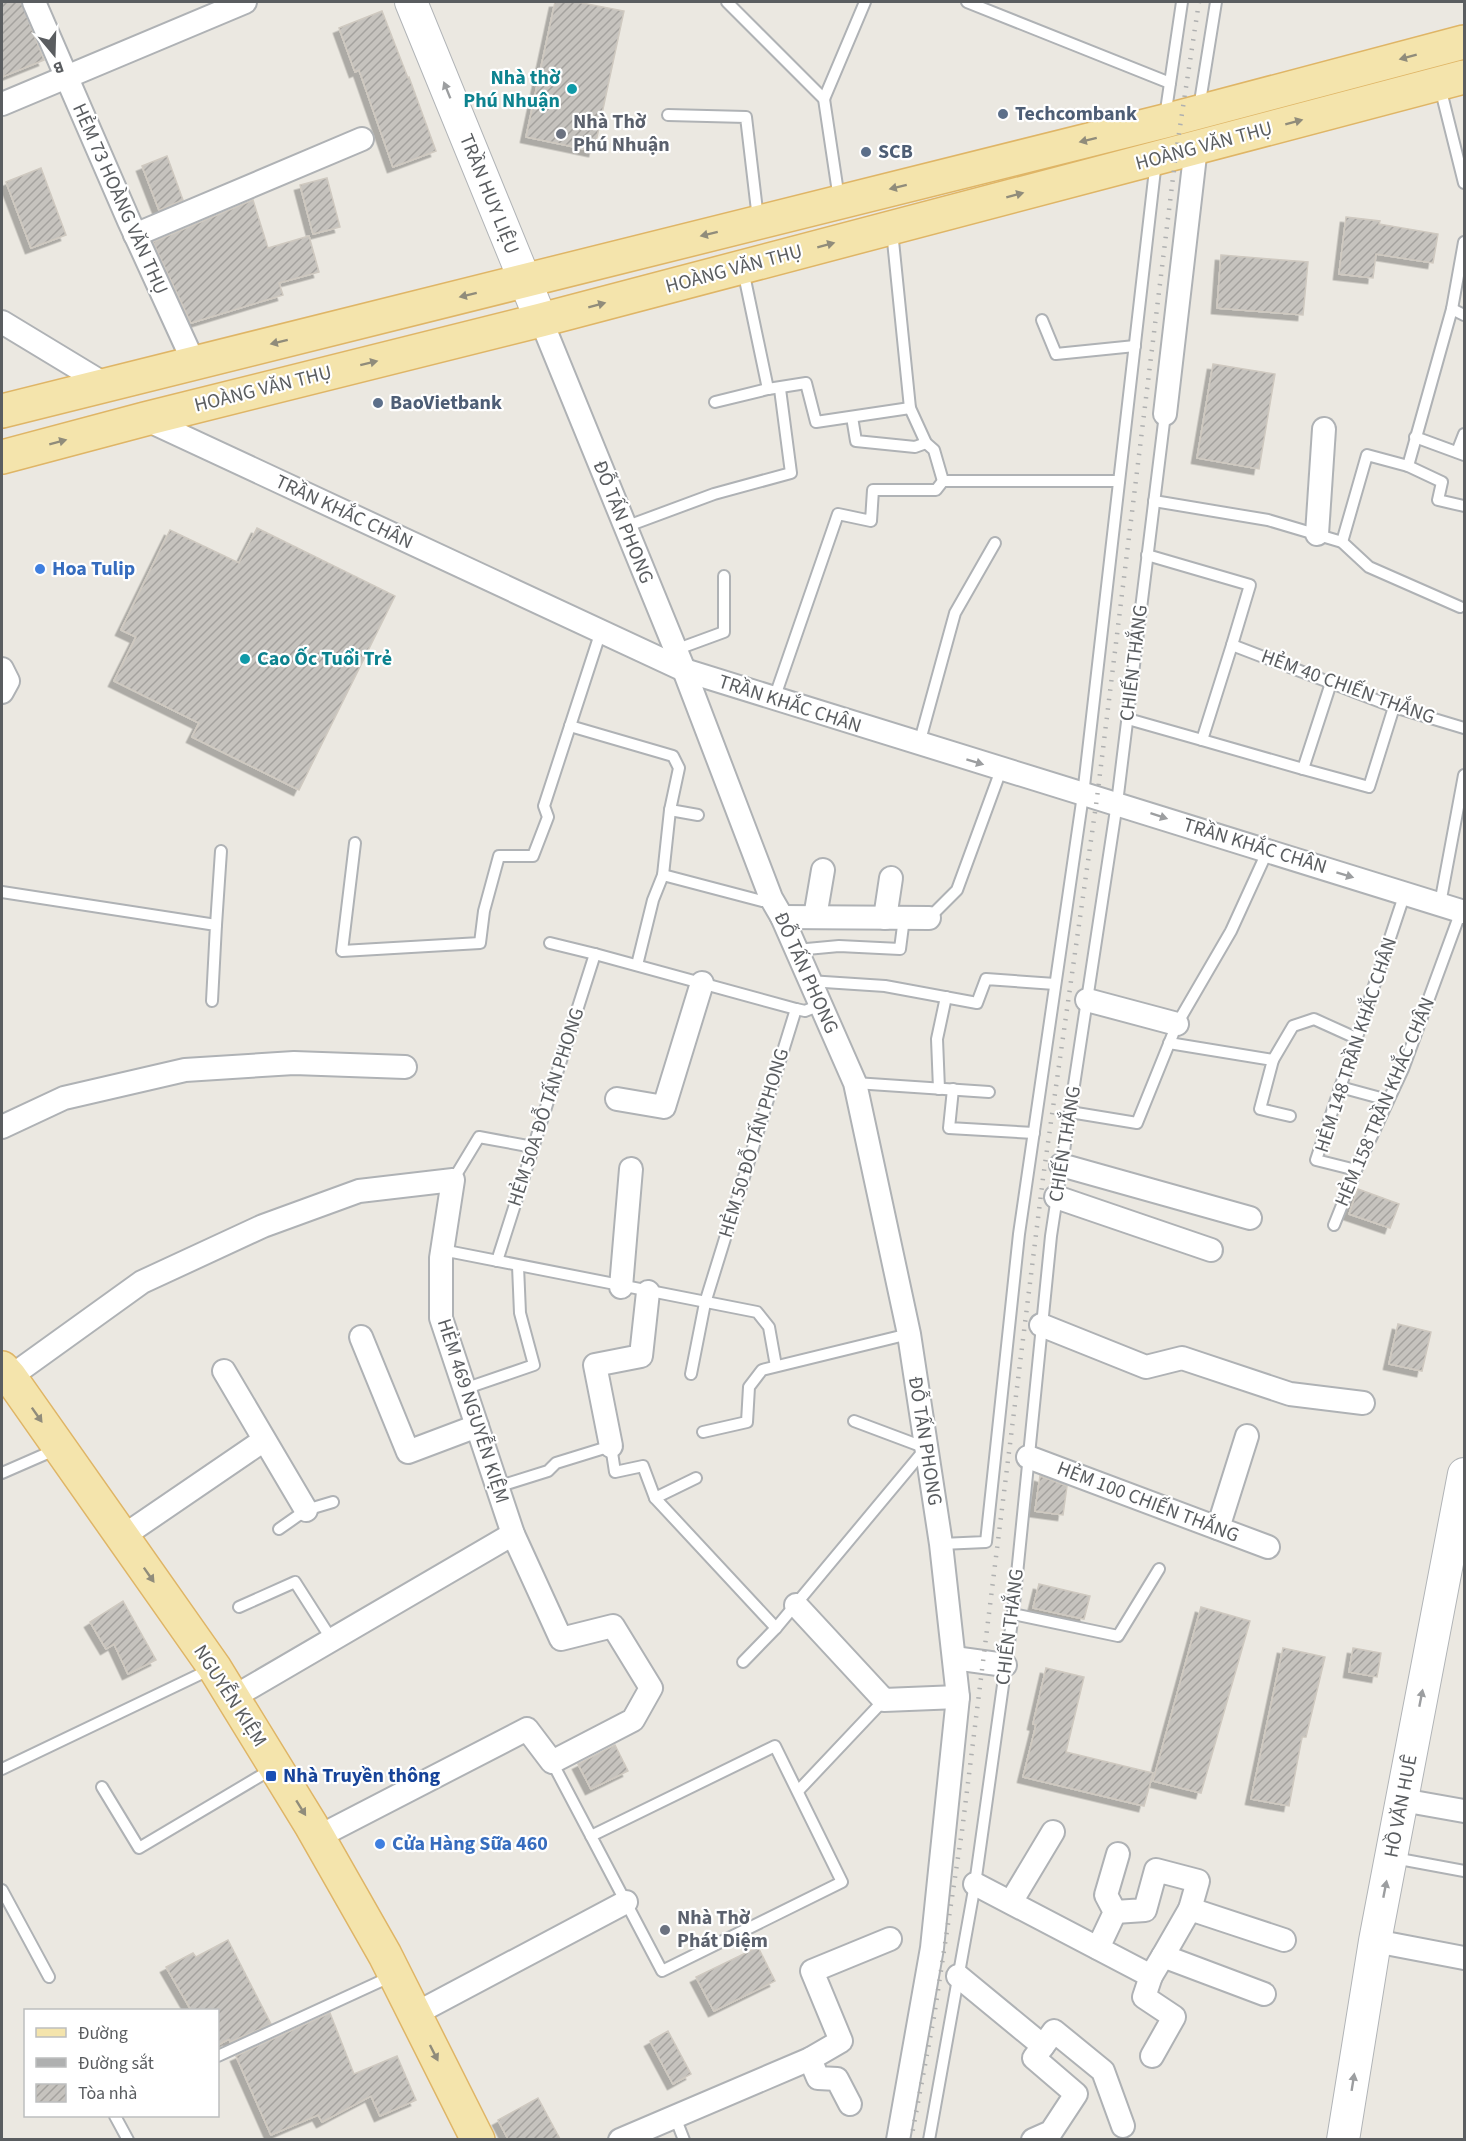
<svg xmlns="http://www.w3.org/2000/svg" width="1466" height="2141" font-family="'Source Sans 3',sans-serif">
  <style>
    .building { fill: url(#building-hatch); stroke: #cfc9c0; stroke-width: 1.5; filter: url(#shadow) }
    .lines { fill: none; stroke-linecap: round; stroke-linejoin: round }
    .lane-casing { stroke: #afb2b5; stroke-width: 14 }
    .street-casing { stroke: #afb2b5; stroke-width: 26 }
    .secondary-casing { stroke: #b1b4b7; stroke-width: 34 }
    .primary-casing { stroke: #dfb566; stroke-width: 36 }
    .lane { stroke: #fff; stroke-width: 10 }
    .street { stroke: #fff; stroke-width: 22 }
    .secondary { stroke: #fff; stroke-width: 32 }
    .primary { stroke: #f4e4ac; stroke-width: 33 }
    .rail { stroke: #afb0b0; stroke-width: 4.5; stroke-dasharray: 1.5 8; stroke-linecap: butt }
    .oneway { fill: #908c7b }
    .oneway2 { fill: #9c9ea0 }
    .culture-dot { fill: #0f9aa8; stroke: #fff; stroke-width: 2 }
    .service-dot { fill: #5c6f8a; stroke: #fff; stroke-width: 2 }
    .worship-dot { fill: #6b7280; stroke: #fff; stroke-width: 2 }
    .shop-dot { fill: #3f7fe0; stroke: #fff; stroke-width: 2 }
    .transit-dot { fill: #1a4fb4; stroke: #fff; stroke-width: 2 }
    .labels { text-anchor: middle; dominant-baseline: central; stroke-width: 4.5; stroke-linejoin: round; paint-order: stroke }
    .culture-label { font-size: 20px; font-weight: bold; fill: #0d838f; stroke: #fff; text-anchor: end }
    .service-label { font-size: 20px; font-weight: bold; fill: #4e5e75; stroke: #fff; text-anchor: start }
    .worship-label { font-size: 20px; font-weight: bold; fill: #5b616d; stroke: #fff; text-anchor: start }
    .street-label { font-size: 20px; fill: #5a5d60; stroke: #fff }
    .shop-label { font-size: 20px; font-weight: bold; fill: #366cbe; stroke: #fff; text-anchor: start }
    .transit-label { font-size: 20px; font-weight: bold; fill: #164399; stroke: #fff; text-anchor: start }
  </style>
  <defs>
    <pattern id="building-hatch" width="6" height="6" patternUnits="userSpaceOnUse" patternTransform="scale(1.5)"><rect width="6" height="6" fill="#c6c3be"/><path d="M-1 1l2-2M0 6l6-6M5 7l2-2" fill="none" stroke="#a4a29e"/></pattern>
    <filter id="shadow"><feDropShadow dx="-5.5" dy="5.5" stdDeviation="0" flood-color="#0004"/></filter>
  </defs>
  <rect width="100%" height="100%" fill="#ebe8e1"/>
  <g class="building">
    <path d="M2,2h19l23,58 -42,17z"/>
    <path d="M555,2h22l47,9 -30,140 -68,-14z"/>
    <path d="M382,11l26,67 1,-1 27,74 -43,16 -34,-97 -4,2 -16,-44z"/>
    <path d="M167,156l16,44 -24,10 -17,-44z"/>
    <path d="M41,168l25,67 -35,13 -25,-66z"/>
    <path d="M327,178l13,49 -27,7 -13,-49z"/>
    <path d="M253,200l15,48 41,-12 10,36 -40,11 4,12 -92,28 -38,-81z"/>
    <path d="M1346,217l34,4 -1,3 59,10 -5,29 -57,-9 -3,24 -34,-4z"/>
    <path d="M1221,255l87,7 -5,53 -86,-7z"/>
    <path d="M1213,364l62,10 -16,95 -62,-11z"/>
    <path d="M257,528l138,68 -96,194 -107,-53 7,-14 -85,-42 22,-44 -15,-7 49,-100 69,33z"/>
    <path d="M1358,1189l41,15 -9,24 -41,-14z"/>
    <path d="M1398,1324l33,8 -9,39 -33,-7z"/>
    <path d="M1040,1476l27,10 -4,29 -28,-4z"/>
    <path d="M1039,1584l51,12 -6,23 -51,-11z"/>
    <path d="M123,1601l33,59 -28,14 -14,-30 -8,5 -16,-27z"/>
    <path d="M1201,1607l49,14 -49,172 -48,-12z"/>
    <path d="M1283,1648l42,9 -19,80h-4l-13,69 -38,-7z"/>
    <path d="M1353,1648l28,5 -4,24 -28,-5z"/>
    <path d="M1046,1668l38,9 -18,75 87,21 -9,33 -121,-29 13,-52 -3,-1z"/>
    <path d="M615,1745l13,26 -37,18 -13,-25z"/>
    <path d="M228,1940l43,84 -41,18 -1,-3 -11,6v-35h-27l-25,-43 27,-14 3,4z"/>
    <path d="M758,1947l17,34 -61,30 -18,-34z"/>
    <path d="M330,2013l24,61 43,-18 19,44 -36,16 -9,-20 -49,26 -4,-7 -47,20 -35,-79z"/>
    <path d="M668,2031l23,43 -18,10 -23,-43z"/>
    <path d="M538,2098l22,41h-52l-10,-19z"/>
  </g>
  <g class="lines">
    <g class="lane-casing">
      <g id="lane">
        <path d="M727,2l97,97 15,100"/>
        <path d="M967,2l203,81"/>
        <path d="M1440,87l24,96"/>
        <path d="M824,99l41,-97"/>
        <path d="M1199,108l17,-106"/>
        <path d="M668,115l78,2 12,102"/>
        <path d="M1165,117l17,-115"/>
        <path d="M892,231l18,177 16,35 8,7 9,31h176"/>
        <path d="M743,270l25,119"/>
        <path d="M1452,309l12,6"/>
        <path d="M1042,320l14,34 79,-8"/>
        <path d="M715,402l53,-13 38,-6 10,39 94,-14"/>
        <path d="M852,417l4,24 59,6 11,-4"/>
        <path d="M1415,437l49,18"/>
        <path d="M1457,452l7,-18"/>
        <path d="M1408,466l44,-157 12,-67"/>
        <path d="M1154,501l114,19 74,22 27,25 91,40"/>
        <path d="M625,527l89,-33 77,-21 -11,-84"/>
        <path d="M1342,542l25,-87 41,11 34,16 -4,18 26,6"/>
        <path d="M1147,555l103,30 -18,60"/>
        <path d="M675,650l49,-18v-56"/>
        <path d="M774,699l64,-185 33,7 2,-31h63l7,-9"/>
        <path d="M1128,719l74,21 30,-95 162,62 70,21"/>
        <path d="M570,726l103,30 6,12 -9,42 28,5"/>
        <path d="M1202,740l101,29 28,-86"/>
        <path d="M919,744l36,-131 40,-70"/>
        <path d="M1303,769l66,18 25,-80"/>
        <path d="M355,843l-13,108 138,-8 4,-32 15,-55h34l15,-39 -4,-11 57,-175"/>
        <path d="M663,875l7,-65"/>
        <path d="M2,892l214,33 -4,76"/>
        <path d="M1440,904l24,-129"/>
        <path d="M929,918l28,-28 44,-120"/>
        <path d="M216,925l5,-74"/>
        <path d="M550,943l45,11 201,55"/>
        <path d="M796,950l43,-4 61,3 4,-31"/>
        <path d="M637,965l16,-65 10,-25 99,26 9,-3"/>
        <path d="M809,981l76,5 92,17 9,-24 69,5"/>
        <path d="M1169,1043l104,17 -13,49 30,7"/>
        <path d="M1273,1060l20,-34 21,-7 42,19"/>
        <path d="M855,1083l134,9"/>
        <path d="M1340,1087l48,13"/>
        <path d="M939,1089l-2,-50 9,-42"/>
        <path d="M953,1089l-4,39 85,5"/>
        <path d="M1070,1112l67,11 40,-99 54,-93 37,-81"/>
        <path d="M1356,1170l-40,-10 89,-267"/>
        <path d="M453,1180l26,-43 54,10"/>
        <path d="M1334,1225l22,-55 47,-101 58,-158"/>
        <path d="M442,1250l315,62 12,15 7,39"/>
        <path d="M497,1261l98,-307"/>
        <path d="M691,1374l14,-71 91,-294 9,2 15,-6"/>
        <path d="M464,1389l70,-24 -14,-52 -2,-47"/>
        <path d="M703,1432l44,-10 2,-35 13,-17 147,-36"/>
        <path d="M2,1473l55,-24"/>
        <path d="M497,1487l51,-16 8,-8 55,-17 4,26 28,-6 12,32 121,130"/>
        <path d="M655,1498l41,-20"/>
        <path d="M279,1529l27,-19 27,-8"/>
        <path d="M941,1544l45,-2 33,-308 64,-439 73,-634"/>
        <path d="M239,1607l56,-25 37,58"/>
        <path d="M1013,1614l105,22 41,-67"/>
        <path d="M743,1662l33,-34 150,-180 -72,-27"/>
        <path d="M775,1746l67,136 -180,89 -71,-135z"/>
        <path d="M552,1762l39,74"/>
        <path d="M2,1769l209,-100"/>
        <path d="M102,1787l37,61 133,-79"/>
        <path d="M798,1791l86,-91"/>
        <path d="M1394,1858l70,13"/>
        <path d="M2,1890l47,87"/>
        <path d="M218,2056l174,-80"/>
        <path d="M115,2116l13,24"/>
        <path d="M675,2117l9,23"/>
        <path d="M929,2140l46,-256 38,-270 38,-378 66,-433 48,-389"/>
      </g>
    </g>
    <g class="street-casing">
      <g id="street">
        <path d="M34,2l95,219 65,142"/>
        <path d="M2,104l243,-102"/>
        <path d="M135,235l227,-96"/>
        <path d="M541,320l143,350 87,228 11,19 73,166 54,251 32,210 17,153 -26,251 -34,192"/>
        <path d="M2,322l104,63"/>
        <path d="M1165,414l31,-267"/>
        <path d="M145,419l539,251 780,242"/>
        <path d="M1317,534l7,-105"/>
        <path d="M2,669l6,12 -6,11"/>
        <path d="M782,917l147,1"/>
        <path d="M815,917l8,-47"/>
        <path d="M885,918l6,-40"/>
        <path d="M1087,1000l90,24"/>
        <path d="M617,1099l47,8 38,-124"/>
        <path d="M2,1127l62,-29 121,-28 109,-7 111,4"/>
        <path d="M1061,1165l189,53"/>
        <path d="M1056,1197l155,53"/>
        <path d="M621,1287l10,-118"/>
        <path d="M1041,1325l105,42 36,-9 108,36 73,9"/>
        <path d="M361,1337l47,115 69,-26"/>
        <path d="M224,1371l82,139"/>
        <path d="M10,1377l132,-95 121,-56 96,-35 94,-11 -12,78v60l72,216 48,105 52,-13 38,62 -18,32 -81,42 -25,-33 -209,108"/>
        <path d="M611,1446l-16,-81 46,-9 7,-64"/>
        <path d="M1028,1457l240,90"/>
        <path d="M1218,1528l29,-92"/>
        <path d="M122,1537l142,-97"/>
        <path d="M796,1605l88,95 74,-3"/>
        <path d="M954,1658l51,7"/>
        <path d="M232,1698l281,-164"/>
        <path d="M1402,1800l62,11"/>
        <path d="M975,1884l176,92 12,-20 101,38"/>
        <path d="M1011,1902l42,-70"/>
        <path d="M1115,1912l30,-2 11,-40 42,11 -8,28"/>
        <path d="M1375,1941l89,17"/>
        <path d="M1098,1948l17,-36 -9,-17 12,-41"/>
        <path d="M1163,1956l27,-47 94,31"/>
        <path d="M958,1976l85,70 -9,12 42,36 -25,38 -18,8"/>
        <path d="M1151,1976l-7,21 30,20 -22,39"/>
        <path d="M415,2014l211,-112"/>
        <path d="M1043,2046l11,-15 49,40 20,55"/>
        <path d="M810,2059l8,19 19,1 13,25"/>
        <path d="M620,2140l190,-81 31,-18 -29,-70 78,-32"/>
      </g>
    </g>
    <g class="secondary-casing">
      <g id="secondary">
        <path d="M411,2l130,318"/>
        <path d="M1343,2140l32,-199 89,-467"/>
      </g>
    </g>
    <g class="primary-casing">
      <g id="primary">
        <path d="M2,411l1163,-290 299,-79"/>
        <path d="M2,457l143,-38 396,-99 923,-243"/>
        <path d="M2,1368l8,9 204,290 97,158 74,130 93,185"/>
      </g>
    </g>
    <use href="#lane" class="lane"/>
    <use href="#street" class="street"/>
    <use href="#secondary" class="secondary"/>
    <use href="#primary" class="primary"/>
    <path class="rail" d="M911,2140l23,-123 28,-186 81,-653 54,-380 79,-645 23,-151"/>
  </g>
  <defs><path id="oneway-solid" d="M-6-.8H1V-3.2L6.5 0L1 3.2V.8H-6Z" transform="scale(1.5)"/></defs>
  <g class="oneway">
    <use href="#oneway-solid" transform="translate(1408 57) rotate(165)"/>
    <use href="#oneway-solid" transform="translate(1294 122) rotate(-15)"/>
    <use href="#oneway-solid" transform="translate(1088 140) rotate(166)"/>
    <use href="#oneway-solid" transform="translate(898 187) rotate(166)"/>
    <use href="#oneway-solid" transform="translate(1015 195) rotate(-15)"/>
    <use href="#oneway-solid" transform="translate(709 234) rotate(166)"/>
    <use href="#oneway-solid" transform="translate(826 245) rotate(-15)"/>
    <use href="#oneway-solid" transform="translate(468 295) rotate(166)"/>
    <use href="#oneway-solid" transform="translate(597 305) rotate(-15)"/>
    <use href="#oneway-solid" transform="translate(279 342) rotate(166)"/>
    <use href="#oneway-solid" transform="translate(369 363) rotate(-14)"/>
    <use href="#oneway-solid" transform="translate(58 442) rotate(-15)"/>
    <use href="#oneway-solid" transform="translate(37 1415) rotate(55)"/>
    <use href="#oneway-solid" transform="translate(149 1575) rotate(55)"/>
    <use href="#oneway-solid" transform="translate(301 1808) rotate(58)"/>
    <use href="#oneway-solid" transform="translate(434 2053) rotate(63)"/>
  </g>
  <g class="oneway2">
    <use href="#oneway-solid" transform="translate(447 90) rotate(-112)"/>
    <use href="#oneway-solid" transform="translate(975 762) rotate(17)"/>
    <use href="#oneway-solid" transform="translate(1159 816) rotate(18)"/>
    <use href="#oneway-solid" transform="translate(1345 875) rotate(17)"/>
    <use href="#oneway-solid" transform="translate(1421 1698) rotate(-79)"/>
    <use href="#oneway-solid" transform="translate(1385 1889) rotate(-79)"/>
    <use href="#oneway-solid" transform="translate(1353 2082) rotate(-81)"/>
  </g>
  <g class="culture-dot">
    <circle cx="572" cy="89" r="6"/>
    <circle cx="245" cy="659" r="6"/>
  </g>
  <g class="service-dot">
    <circle cx="1003" cy="114" r="6"/>
    <circle cx="866" cy="152" r="6"/>
    <circle cx="378" cy="403" r="6"/>
  </g>
  <g class="worship-dot">
    <circle cx="561" cy="134" r="6"/>
    <circle cx="665" cy="1930" r="6"/>
  </g>
  <g class="shop-dot">
    <circle cx="40" cy="569" r="6"/>
    <circle cx="380" cy="1844" r="6"/>
  </g>
  <rect class="transit-dot" x="265" y="1770" width="12" height="12" rx="3"/>
  <g class="labels">
    <g class="culture-label">
      <text x="560" y="78">Nhà thờ<tspan x="560" dy="23">Phú Nhuận</tspan></text>
      <text x="257" y="659" text-anchor="start">Cao Ốc Tuổi Trẻ</text>
    </g>
    <g class="service-label">
      <text x="1015" y="114">Techcombank</text>
      <text x="878" y="152">SCB</text>
      <text x="390" y="403">BaoVietbank</text>
    </g>
    <g class="worship-label">
      <text x="573" y="122">Nhà Thờ<tspan x="573" dy="23">Phú Nhuận</tspan></text>
      <text x="677" y="1918">Nhà Thờ<tspan x="677" dy="23">Phát Diệm</tspan></text>
    </g>
    <g class="street-label">
      <text transform="translate(1204 146) rotate(-15)">HOÀNG VĂN THỤ</text>
      <text transform="translate(489 194) rotate(68)">TRẦN HUY LIỆU</text>
      <text transform="translate(120 199) rotate(66)">HẺM 73 HOÀNG VĂN THỤ</text>
      <text transform="translate(734 269) rotate(-15)">HOÀNG VĂN THỤ</text>
      <text transform="translate(263 389) rotate(-14)">HOÀNG VĂN THỤ</text>
      <text transform="translate(344 512) rotate(25)">TRẦN KHẮC CHÂN</text>
      <text transform="translate(623 522) rotate(68)">ĐỖ TẤN PHONG</text>
      <text transform="translate(1134 663) rotate(-83)">CHIẾN THẮNG</text>
      <text transform="translate(1348 687) rotate(20)">HẺM 40 CHIẾN THẮNG</text>
      <text transform="translate(790 704) rotate(18)">TRẦN KHẮC CHÂN</text>
      <text transform="translate(1255 846) rotate(17)">TRẦN KHẮC CHÂN</text>
      <text transform="translate(806 973) rotate(66)">ĐỖ TẤN PHONG</text>
      <text transform="translate(1356 1045) rotate(-72)">HẺM 148 TRẦN KHẮC CHÂN</text>
      <text transform="translate(1385 1102) rotate(-67)">HẺM 158 TRẦN KHẮC CHÂN</text>
      <text transform="translate(546 1107) rotate(-72)">HẺM 50A ĐỖ TẤN PHONG</text>
      <text transform="translate(754 1143) rotate(-73)">HẺM 50 ĐỖ TẤN PHONG</text>
      <text transform="translate(1065 1144) rotate(-81)">CHIẾN THẮNG</text>
      <text transform="translate(473 1411) rotate(72)">HẺM 469 NGUYỄN KIỆM</text>
      <text transform="translate(925 1441) rotate(81)">ĐỖ TẤN PHONG</text>
      <text transform="translate(1148 1502) rotate(21)">HẺM 100 CHIẾN THẮNG</text>
      <text transform="translate(1010 1627) rotate(-83)">CHIẾN THẮNG</text>
      <text transform="translate(230 1696) rotate(57)">NGUYỄN KIỆM</text>
      <text transform="translate(1401 1806) rotate(-79)">HỒ VĂN HUÊ</text>
    </g>
    <g class="shop-label">
      <text x="52" y="569">Hoa Tulip</text>
      <text x="392" y="1844">Cửa Hàng Sữa 460</text>
    </g>
    <g class="transit-label">
      <text x="283" y="1776">Nhà Truyền thông</text>
    </g>
  </g>
  <rect width="1466" height="2141" fill="none" stroke="#5a5d60" stroke-width="6"/>
  <rect x="24" y="2009" width="195" height="108" fill="#ffffff" stroke="#bdbebf" stroke-width="1.5"/>
  <rect x="36" y="2028" width="30" height="9" fill="#f4e4ac" stroke="#bdbebf" stroke-width="1.5"/>
  <text x="78" y="2039" font-size="18" fill="#5a5d60">Đường</text>
  <rect x="36" y="2058" width="30" height="9" fill="#afb0b0" stroke="#bdbebf" stroke-width="1.5"/>
  <text x="78" y="2069" font-size="18" fill="#5a5d60">Đường sắt</text>
  <rect x="36" y="2084" width="30" height="18" fill="url(#building-hatch)" stroke="#bdbebf" stroke-width="1.5"/>
  <text x="78" y="2099" font-size="18" fill="#5a5d60">Tòa nhà</text>
  <g transform="translate(54 54) rotate(161)" stroke="#ffffff" stroke-width="4.5" paint-order="stroke">
  <path d="M0-4.5L10 22L0 15L-10 22Z" fill="#5a5d60"/>
  <text y="-9" font-size="16" font-weight="bold" text-anchor="middle" fill="#5a5d60">B</text>
  </g>
</svg>
